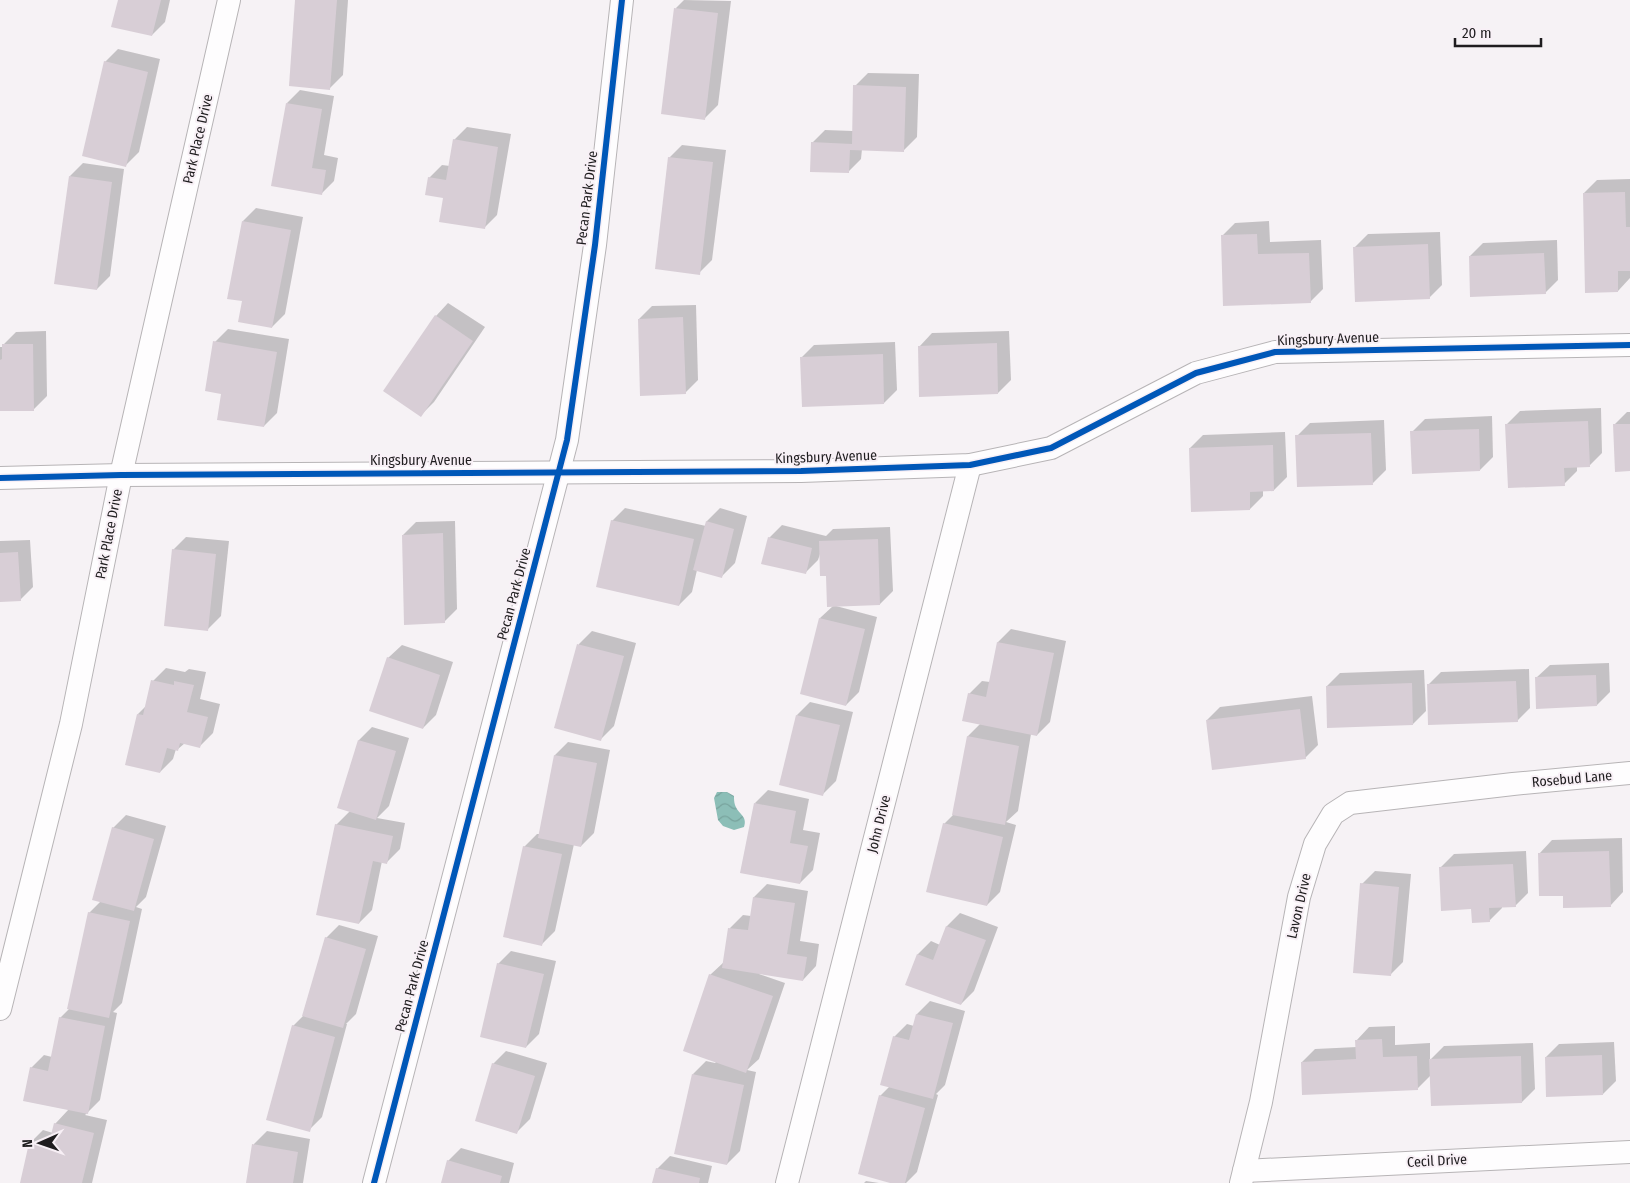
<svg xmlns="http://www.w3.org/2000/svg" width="1630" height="1183" font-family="'Fira Sans Condensed',sans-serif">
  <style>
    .water { fill: url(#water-waves) }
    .shadow { fill: #0003 }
    .building { fill: #d8ced6 }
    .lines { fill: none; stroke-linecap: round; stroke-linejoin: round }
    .minor-casing { stroke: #b7b4b6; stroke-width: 24 }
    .minor { stroke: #fefdfe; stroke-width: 22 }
    .cycleway-casing { stroke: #f8f0f6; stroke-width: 9 }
    .cycleway { stroke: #0057b8; stroke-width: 6 }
    .labels { text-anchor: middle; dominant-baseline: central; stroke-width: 4; stroke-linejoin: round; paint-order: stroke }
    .street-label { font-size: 14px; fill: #1f1d1f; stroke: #f8f0f6 }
  </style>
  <defs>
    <pattern id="water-waves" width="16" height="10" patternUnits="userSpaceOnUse" patternTransform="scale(1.25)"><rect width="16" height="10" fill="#8cbeb7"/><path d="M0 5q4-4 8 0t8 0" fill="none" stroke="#78a39d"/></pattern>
  </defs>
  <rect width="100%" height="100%" fill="#f6f2f5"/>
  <path class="water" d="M717,792h10l7,4c0,3 0,6 1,9 3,9 13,11 9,22l-10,3 -11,-4 -5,-6 -4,-22z"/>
  <g class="shadow">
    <path d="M119,0h51l-5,22 -13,13z"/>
    <path d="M296,0h52l-5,75 -13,13z"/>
    <path d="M684,0l47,1 -13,104 -13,13 -29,-110z"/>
    <path d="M118,49l42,10 -21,93 -13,13 -21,-103z"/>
    <path d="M868,73l51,1 -2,63 -13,13 -42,-1 -1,10 -13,13 -36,-29 13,-13 28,1 2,-45z"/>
    <path d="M300,90l34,6 -10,59 14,3 -4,23 -13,13 -34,-91z"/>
    <path d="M467,127l44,7 -14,81 -13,13 -40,-31 -15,-19 13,-13 8,1 4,-26z"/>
    <path d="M682,145l44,5 -14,110 -13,13 -30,-115z"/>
    <path d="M83,163l41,6 -14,107 -13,13 -27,-113z"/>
    <path d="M1630,179v99l-12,13 -34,-98 13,-13z"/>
    <path d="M256,208l47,9 -18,97 -13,13 -29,-106z"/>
    <path d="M1269,221l1,21 51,-2 2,49 -13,13 -88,-66 13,-13z"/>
    <path d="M1440,232l2,53 -13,13 -74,-51 13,-13z"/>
    <path d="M1557,240l1,40 -13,13 -75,-37 13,-13z"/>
    <path d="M448,303l37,24 -51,75 -13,13 15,-99z"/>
    <path d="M696,305l2,75 -13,13 -46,-74 13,-13z"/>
    <path d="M228,329l61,10 -12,74 -13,13 -41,-33 -8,-51z"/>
    <path d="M46,331l1,65 -13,13 -34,1v-63h3v-2l13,-13z"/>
    <path d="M1009,331l2,49 -13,13 -79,-46 13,-14z"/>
    <path d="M895,342l2,48 -13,13 -83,-45 13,-13z"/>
    <path d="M1601,408l1,45 -13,13 -12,1v4l-13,13 -57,-60 13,-13z"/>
    <path d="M1627,412h3v58l-16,-45z"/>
    <path d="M1492,416l1,41 -13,13 -68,-38 13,-13z"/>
    <path d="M1384,420l2,50 -13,13 -76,-47 13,-13z"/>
    <path d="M1285,432l2,45 -13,13h-11v6l-13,13 -60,-61 13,-13z"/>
    <path d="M625,508l81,18 1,-5 13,-13 27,8 -12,47 -13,13 -25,-6 -5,22 -13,13 -67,-84z"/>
    <path d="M455,521l2,88 -13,13 -41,-87 13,-13z"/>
    <path d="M782,525l44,11 7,-7 57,-2 3,64 -13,13 -44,2 41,11 -18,75 -13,13 -26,-87 13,-12 -6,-32 -7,-20 -2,6 -13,13 -36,-35z"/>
    <path d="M186,537l43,4 -8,75 -13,13 -35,-79z"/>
    <path d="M30,540l3,47 -13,13 -20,1v-60z"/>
    <path d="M1011,629l55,12 -16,81 -13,13 -6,-1 -13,77 -12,11 10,3 -16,67 -13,13 -43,-81 9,-9 15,-79 13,-13 -12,-29 13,-13 8,1 8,-40z"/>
    <path d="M592,631l44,12 -22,83 -13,13 -45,-12 23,-83z"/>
    <path d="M402,645l51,17 -17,53 -13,13 -35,-70z"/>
    <path d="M1609,663l1,29 -13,13 -61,-27 14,-13z"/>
    <path d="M166,668l19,4 4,-3 17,3 -6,27 20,5 -7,29 -13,13 -15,-3 -7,6h-2l-3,10 -13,13 -22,-58 8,-8 7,-25z"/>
    <path d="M1529,669l1,39 -13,13 -89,-36 13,-13z"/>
    <path d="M1424,670l2,41 -13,13 -86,-38 13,-13z"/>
    <path d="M1312,696l6,49 -13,13 -98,-38 13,-13z"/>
    <path d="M810,702l43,10 -17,69 -13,13 -26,-79z"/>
    <path d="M372,727l37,11 -20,68 -12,12 28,5 -5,26 -13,13 -5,-1 -10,49 -13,13 -23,-98 14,-14 9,-71z"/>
    <path d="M568,742l42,8 -16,83 -13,13 -7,-2 -19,87 -13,13 -18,-97 13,-13h3l15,-79z"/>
    <path d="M768,790l41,9 -6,31 17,3 -7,37 -13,13 -45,-80z"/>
    <path d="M126,815l40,11 -20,71 -10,10 6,2 -20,94 -9,9 4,1 -17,87 -15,15 22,5 -15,63h-71l9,-40 13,-13 10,3 2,-9 14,-15 -38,-41 13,-13 8,2 8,-39 10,-10 19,-95 12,-12 12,-73z"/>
    <path d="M1622,838l1,54 -13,14 -46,-12 -25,-40 13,-14z"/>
    <path d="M1526,851l2,42 -13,13h-13v2l-13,13 -17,-13 -31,-41 13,-13z"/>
    <path d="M1375,871l36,3 -8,88 -13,13 -28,-91z"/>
    <path d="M767,884l41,7 -8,50 19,3 -3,22 -13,14 -44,-7v1l26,9 -26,76 -12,11 9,2 -16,79 -13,13 -34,-90 13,-13 9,2 1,-1 -6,-87 14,-13 6,-34 13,-13 8,1 3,-19z"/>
    <path d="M960,913l38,14 -24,64 -13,13 -54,-20 11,-30 13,-13 9,4 7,-19z"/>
    <path d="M339,925l39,11 -22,78 -10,10h1l-25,93 -13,13 -16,-104 11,-11 22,-77z"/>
    <path d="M511,951l45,10 -17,73 -13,13 -28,-83z"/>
    <path d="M930,1001l35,10 -20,74 -9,9 2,1 -21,77 -11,11h-12l-14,-87 10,-10 4,-49 13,-13 7,2 3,-12z"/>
    <path d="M1395,1026v19l35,-2v17l14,-14 89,-3 2,46 -13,13 -91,-27 -13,13 -116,-26 13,-13 42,-2 -1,-6 13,-14z"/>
    <path d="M1614,1042l2,39 -13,13 -57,-37 13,-13z"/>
    <path d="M506,1051l41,12 -17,56 -13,13 -24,-68z"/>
    <path d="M267,1131l43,8 -7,44h-56l7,-39z"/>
    <path d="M461,1148l53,15 -5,20h-67l6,-22z"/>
    <path d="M670,1156l42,10 -4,17h-54l3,-14z"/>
    <path d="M866,1181l13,2h-15z"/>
  </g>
  <g class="building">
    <path d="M118,0h43l-9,36 -41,-9z"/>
    <path d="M295,0h42l-7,90 -41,-4z"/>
    <path d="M674,8l44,5 -13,107 -44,-6z"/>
    <path d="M104,61l44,11 -22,95 -44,-11z"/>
    <path d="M853,85l53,2 -2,65 -54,-2 -1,23 -39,-1 1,-30 41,2z"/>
    <path d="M286,103l36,6 -10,59 14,2 -4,25 -51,-9z"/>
    <path d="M453,139l45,8 -13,82 -46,-7 4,-24 -18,-3 3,-18 18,3z"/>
    <path d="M668,157l45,5 -13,113 -45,-6z"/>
    <path d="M69,176l43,6 -15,108 -43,-6z"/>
    <path d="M1625,192l1,35h4v44h-12v21l-33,1 -2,-100z"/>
    <path d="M242,221l49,9 -19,98 -34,-6 4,-21 -15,-2z"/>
    <path d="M1257,234l1,20 51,-1 2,50 -88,3 -2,-71z"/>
    <path d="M1428,244l2,55 -75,3 -2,-55z"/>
    <path d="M1544,253l2,41 -76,3 -1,-41z"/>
    <path d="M435,315l38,26 -52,76 -38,-26z"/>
    <path d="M683,317l3,77 -46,2 -2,-77z"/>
    <path d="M213,341l64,11 -13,75 -47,-7 4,-26 -16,-3z"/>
    <path d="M997,343l1,51 -79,3 -1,-51z"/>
    <path d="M2,344h31l1,67h-34v-51l2,-1z"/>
    <path d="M883,354l1,50 -82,3 -2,-50z"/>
    <path d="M1588,421l2,46 -26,1 1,18 -57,2 -3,-64z"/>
    <path d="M1613,424h17v47l-15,1z"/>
    <path d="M1479,429l1,42 -68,3 -2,-43z"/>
    <path d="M1371,433l2,52 -76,2 -2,-52z"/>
    <path d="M1273,445l1,46 -24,1v18l-59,2 -2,-64z"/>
    <path d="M611,520l83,19 -15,67 -83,-19z"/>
    <path d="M706,521l28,8 -12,49 -29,-8z"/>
    <path d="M443,533l2,90 -41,2 -2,-90z"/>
    <path d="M768,537l44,11 -6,26 -45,-10z"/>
    <path d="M878,539l2,66 -53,2 -1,-31h-6l-1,-35z"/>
    <path d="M172,549l44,5 -8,77 -44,-5z"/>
    <path d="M18,552l3,49 -21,1v-49z"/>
    <path d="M819,618l46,11 -19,77 -46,-12z"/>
    <path d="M997,642l57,11 -17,83 -75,-15 6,-28 18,4z"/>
    <path d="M577,644l47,12 -23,85 -47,-13z"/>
    <path d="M387,657l53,18 -17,54 -54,-18z"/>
    <path d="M1596,675l1,31 -61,3 -1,-32z"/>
    <path d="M151,680l23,5v-4l20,4 -7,27 21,5 -8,31 -20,-5 -2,8 -11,-3 -7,25 -35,-8 12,-51 6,1z"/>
    <path d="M1516,681l2,41 -90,3 -1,-41z"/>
    <path d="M1412,683l1,42 -86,3 -1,-42z"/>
    <path d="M1300,709l6,50 -94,11 -6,-50z"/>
    <path d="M796,715l44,10 -17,71 -44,-11z"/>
    <path d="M967,736l52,10 -14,79 -53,-10z"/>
    <path d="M358,740l38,11 -20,69 -39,-12z"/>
    <path d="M554,755l43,8 -16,84 -43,-9z"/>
    <path d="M754,803l42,8 -6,32 18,3 -8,38 -60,-11z"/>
    <path d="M943,823l60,14 -16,69 -61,-14z"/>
    <path d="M335,824l58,12 -6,28 -14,-3 -14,63 -43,-9z"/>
    <path d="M112,827l42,12 -20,72 -42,-11z"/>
    <path d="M523,846l39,8 -20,92 -39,-9z"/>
    <path d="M1609,851l2,56 -48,1v-12h-24l-1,-43z"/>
    <path d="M1513,864l3,43 -27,1 1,14 -18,1 -1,-14 -30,2 -2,-44z"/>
    <path d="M1360,883l39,4 -8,89 -38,-3z"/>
    <path d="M753,897l42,6 -8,51 20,3 -4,24 -81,-13 6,-40 20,2z"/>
    <path d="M88,912l42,9 -21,97 -42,-9z"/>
    <path d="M946,926l40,14 -25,65 -56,-20 12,-31 16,6z"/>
    <path d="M325,937l41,12 -23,79 -41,-12z"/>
    <path d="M497,963l47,11 -18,74 -46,-11z"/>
    <path d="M709,974l64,22 -27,77 -63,-22z"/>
    <path d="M916,1014l37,9 -20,76 -53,-14 13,-49 16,4z"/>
    <path d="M59,1017l46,9 -17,88 -65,-13 7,-34 18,4z"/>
    <path d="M292,1025l43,12 -25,95 -44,-12z"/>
    <path d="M1382,1039l1,18 34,-1 1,34 -116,5 -1,-33 55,-3 -1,-19z"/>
    <path d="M1602,1055l1,40 -57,2 -1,-40z"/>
    <path d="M1521,1056l1,47 -91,3 -2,-47z"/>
    <path d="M492,1063l43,13 -18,58 -42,-13z"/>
    <path d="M692,1074l52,11 -17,80 -53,-11z"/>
    <path d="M879,1095l46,13 -20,75h-15l-32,-9z"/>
    <path d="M54,1123l40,10 -12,50h-62l9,-40 19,4z"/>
    <path d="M252,1144l46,8 -5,31h-47z"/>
    <path d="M447,1160l55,16 -2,7h-59z"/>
    <path d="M656,1168l44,10 -1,5h-47z"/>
  </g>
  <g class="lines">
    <g class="minor-casing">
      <g id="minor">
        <path d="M0,478l121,-3 680,-4 169,-6 81,-17 145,-75 79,-21 355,-7"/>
        <path d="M0,1009l71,-285 50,-249 108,-475"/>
        <path d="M1244,1171l386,-19"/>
        <path d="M374,1183l193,-743 28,-195 27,-245"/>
        <path d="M787,1183l183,-718"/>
        <path d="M1241,1183l20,-81 38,-205 16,-53 18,-30 17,-11 163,-19 117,-11"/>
      </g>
    </g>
    <use href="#minor" class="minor"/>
    <g class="cycleway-casing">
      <g id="cycleway">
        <path d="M0,478l121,-3 680,-4 169,-6 81,-17 145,-75 79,-21 355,-7"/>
        <path d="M374,1183l193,-743 28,-195 27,-245"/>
      </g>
    </g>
    <use href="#cycleway" class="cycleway"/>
  </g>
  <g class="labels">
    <g class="street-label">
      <text transform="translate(198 139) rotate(-77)">Park Place Drive</text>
      <text transform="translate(587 198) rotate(-83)">Pecan Park Drive</text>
      <text transform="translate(1328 339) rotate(-2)">Kingsbury Avenue</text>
      <text transform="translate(826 457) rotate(-2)">Kingsbury Avenue</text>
      <text x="421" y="460">Kingsbury Avenue</text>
      <text transform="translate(109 534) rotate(-79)">Park Place Drive</text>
      <text transform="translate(514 594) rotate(-75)">Pecan Park Drive</text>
      <text transform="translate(1572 779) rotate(-5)">Rosebud Lane</text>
      <text transform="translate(879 824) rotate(-76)">John Drive</text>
      <text transform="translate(1299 906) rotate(-77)">Lavon Drive</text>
      <text transform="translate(412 986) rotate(-75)">Pecan Park Drive</text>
      <text transform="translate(1437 1161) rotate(-3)">Cecil Drive</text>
    </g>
  </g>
  <g transform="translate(40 1143) rotate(268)" stroke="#f8f0f6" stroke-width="4" paint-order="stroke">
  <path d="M0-4L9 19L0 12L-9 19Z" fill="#1f1d1f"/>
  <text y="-8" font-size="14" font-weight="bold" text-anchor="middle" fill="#1f1d1f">N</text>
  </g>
  <path d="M1455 38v8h86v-8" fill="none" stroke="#1f1d1f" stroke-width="2.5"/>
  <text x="1462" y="38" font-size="15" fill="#1f1d1f" stroke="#f8f0f6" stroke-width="4" paint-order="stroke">20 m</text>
</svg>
